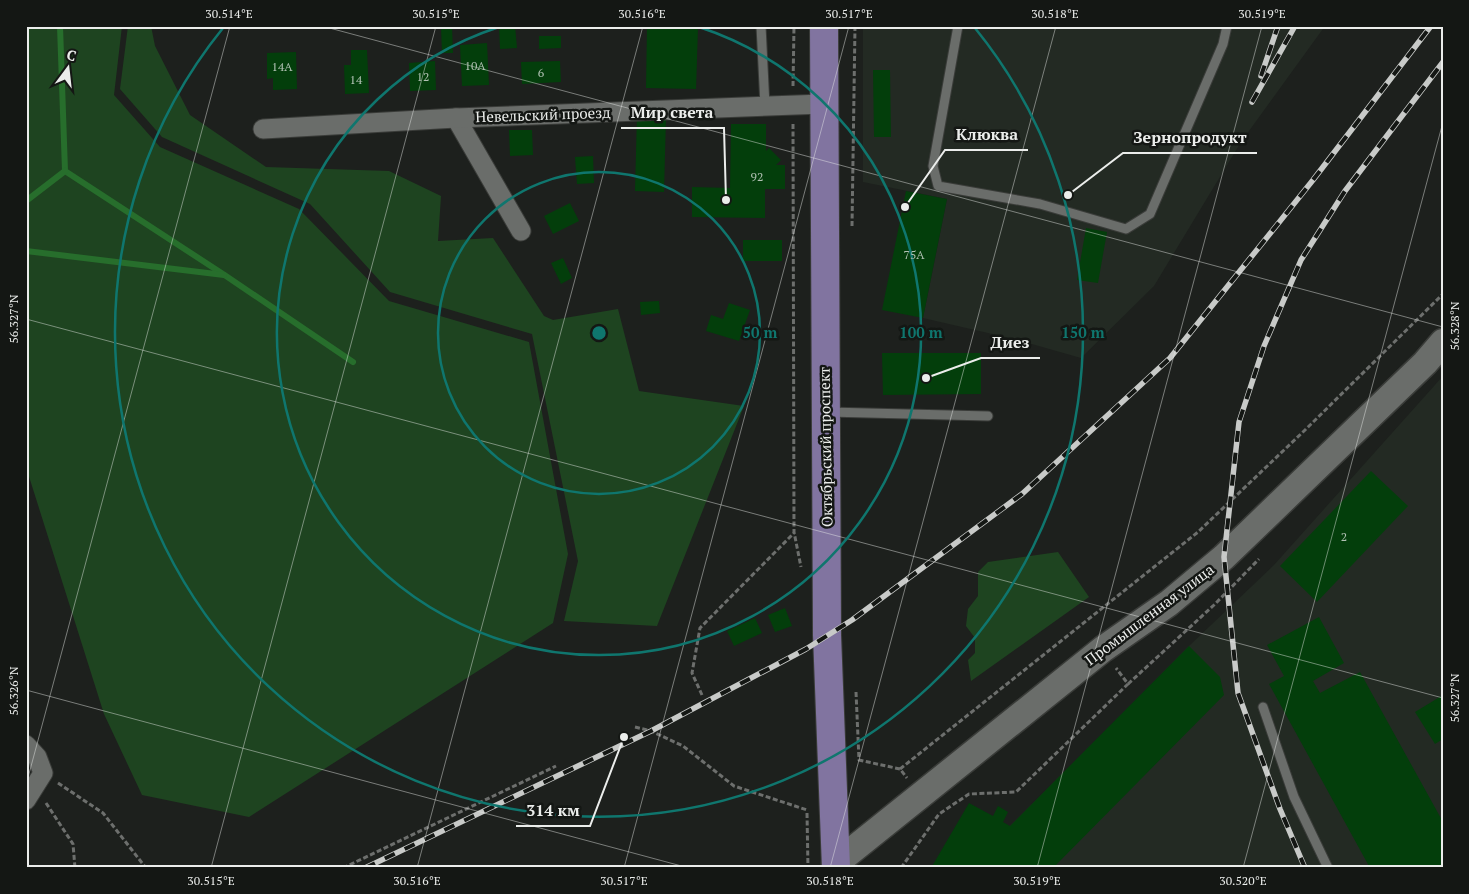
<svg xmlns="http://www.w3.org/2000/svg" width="1469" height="894" font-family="'PT Serif',serif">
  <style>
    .built { fill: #232a23 }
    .green { fill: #1e4420 }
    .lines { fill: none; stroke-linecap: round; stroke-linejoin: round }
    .stream { stroke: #276e2c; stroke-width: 6 }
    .building { fill: #033e0b }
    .service-casing { stroke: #3a3c39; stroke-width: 11 }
    .minor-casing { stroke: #3a3c39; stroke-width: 21 }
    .secondary-casing { stroke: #3a3c39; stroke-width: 29 }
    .primary-casing { stroke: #3a3c39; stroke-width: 30 }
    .path { stroke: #6d6f6d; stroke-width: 3; stroke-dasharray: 5 2.5; stroke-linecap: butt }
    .service { stroke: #6a6d6a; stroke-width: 9 }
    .minor { stroke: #6a6d6a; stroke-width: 19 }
    .secondary { stroke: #6a6d6a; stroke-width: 26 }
    .primary { stroke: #8174a0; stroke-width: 28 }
    .rail-casing { stroke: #c8cac8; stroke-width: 5.5 }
    .rail { stroke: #141714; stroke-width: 4; stroke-dasharray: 11; stroke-linecap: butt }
    .ticks { fill: none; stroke: #ebedeb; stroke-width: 1; stroke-opacity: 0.45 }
    .ring { fill: none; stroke: #0f766e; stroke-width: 2.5 }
    .labels { text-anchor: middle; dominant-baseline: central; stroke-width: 5; stroke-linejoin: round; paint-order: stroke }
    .number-label { font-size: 12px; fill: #b1c1b3 }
    .street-label { font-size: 15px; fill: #ebedeb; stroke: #141714 }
    .centre { fill: #0f766e; stroke: #141714; stroke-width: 2.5 }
    .ring-label { font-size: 15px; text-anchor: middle; font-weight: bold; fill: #0f766e; stroke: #141714; stroke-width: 5; stroke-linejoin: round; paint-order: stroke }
    .leader { fill: none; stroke: #ebedeb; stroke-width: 2 }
    .callout-dot { fill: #ebedeb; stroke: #141714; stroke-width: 2 }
    .callout-label { font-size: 16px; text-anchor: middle; font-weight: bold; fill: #ebedeb; stroke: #141714; stroke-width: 5; stroke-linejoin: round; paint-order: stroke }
    .neatline { fill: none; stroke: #ebedeb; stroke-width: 2 }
    .ticks-label { font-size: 12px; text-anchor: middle; fill: #ebedeb }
  </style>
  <rect width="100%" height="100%" fill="#1d201d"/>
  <g class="built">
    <path d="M863,26h462l-84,116 -87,144 -73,72 -67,-19 -91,-21 24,-119 -84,-17z"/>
    <path d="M1443,376v492h-456l23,-42 179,-180 85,-81z"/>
  </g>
  <g class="green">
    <path d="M26,26h96l-8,69 46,52 139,62 90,92 140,41 39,212 -15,69 -304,194 -107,-22 -38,-81 -78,-247z"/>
    <path d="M128,26h23l4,20 35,69 76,52 123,4 52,25 -3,45 55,-3 51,78 9,4 65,-11 21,82 105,15 -87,220 -93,-5 14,-60 -46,-227 -142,-42 -80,-88 -148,-67 -42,-48z"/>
    <path d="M1058,552l31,45 -118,84 -3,-21 7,-7v-15l-9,-12 2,-17 10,-13v-24l10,-10z"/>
  </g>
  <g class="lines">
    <g class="stream">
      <path d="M60,26l5,145 161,105 127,86"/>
      <path d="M26,201l39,-30"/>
      <path d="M26,251l198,24"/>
    </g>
  </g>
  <g class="building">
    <path d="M452,26l1,27h-11l-1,-26z"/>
    <path d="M499,26h16l2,22 -17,1z"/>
    <path d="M647,27l51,1 -2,61 -50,-1z"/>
    <path d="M539,36h22v12l-22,1z"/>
    <path d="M487,43l2,42 -27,1 -2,-41z"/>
    <path d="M351,50h16l2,43 -24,1 -1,-29h7z"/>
    <path d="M296,52l1,37 -24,1v-12l-6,1v-26z"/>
    <path d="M435,61l1,29 -26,1 -1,-28z"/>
    <path d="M560,61l1,21 -39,2 -1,-22z"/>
    <path d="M873,70h17l1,67h-17z"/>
    <path d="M637,115l29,1 -2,76 -29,-1z"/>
    <path d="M731,124h35v27l3,-3 12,12 -5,5h9v24h-20v29l-73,-1v-30l38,1z"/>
    <path d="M509,130h23l1,25 -23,1z"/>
    <path d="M593,156l1,27 -17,1 -2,-27z"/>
    <path d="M906,191l41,8 -24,119 -41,-8z"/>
    <path d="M570,203l9,18 -26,13 -9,-18z"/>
    <path d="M1086,228l21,4 -9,51 -21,-3z"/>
    <rect x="743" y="240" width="39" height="21"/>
    <path d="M563,258l9,20 -11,6 -10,-21z"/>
    <path d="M659,301l1,12 -19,2 -1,-13z"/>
    <path d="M729,303l21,7 -11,31 -33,-10 5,-16 12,4z"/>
    <path d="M882,353h99v41l-98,1z"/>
    <path d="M1371,471l37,35 -91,96 -37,-36z"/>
    <path d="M785,608l7,18 -17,6 -7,-17z"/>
    <path d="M1319,617l25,46 -31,18 7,12 40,-21 83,150v46h-73l-101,-184 15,-8 -17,-31z"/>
    <path d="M755,618l7,15 -28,13 -7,-15z"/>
    <path d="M1189,646l31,31 4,18 -171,173h-122l38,-65 24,13 5,-10 10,6 -5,10 7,4z"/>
    <path d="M1443,695v44l-8,5 -20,-32z"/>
  </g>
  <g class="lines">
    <g class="service-casing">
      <g id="service">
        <path d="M761,26l4,80"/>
        <path d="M958,26l-25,140 5,20 102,18 86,25 24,-15 73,-170 4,-18"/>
        <path d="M828,412l160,4"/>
        <path d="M1263,707l31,90 34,71"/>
      </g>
    </g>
    <g class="minor-casing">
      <g id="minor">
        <path d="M456,118l65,113"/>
        <path d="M263,129l193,-11 367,-14"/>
        <path d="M26,745l11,12 6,16 -17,27"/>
      </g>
    </g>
    <g class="secondary-casing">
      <path id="secondary" d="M835,864l268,-215 66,-46 55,-46 201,-194 18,-21"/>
    </g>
    <g class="primary-casing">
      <path id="primary" d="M824,26l3,609 9,233"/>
    </g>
    <g class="path">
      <path d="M793,86l1,-60"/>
      <path d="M793,124l1,408 7,35"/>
      <path d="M852,226l3,-200"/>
      <path d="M1128,684l86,-79 45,-46"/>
      <path d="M856,692l3,68 41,9 7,9"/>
      <path d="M702,695l-10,-22 8,-45 94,-95"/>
      <path d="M635,727l16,4 32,15 51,40 73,24"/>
      <path d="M900,769l298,-237 106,-101 139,-137"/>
      <path d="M58,783l45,30 43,55"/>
      <path d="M46,803l27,41 2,24"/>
      <path d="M807,813l1,55"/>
      <path d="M343,868l213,-102"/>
      <path d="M901,868l38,-54 30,-20 47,-2 112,-108 -12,-16"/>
    </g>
    <use href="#service" class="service"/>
    <use href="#minor" class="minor"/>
    <use href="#secondary" class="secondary"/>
    <use href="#primary" class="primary"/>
    <g class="rail-casing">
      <g id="rail">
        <path d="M1261,76l17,-50"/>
        <path d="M1252,102l43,-76"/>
        <path d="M365,868l286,-137 155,-82 46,-29 170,-126 148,-136 143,-178 118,-154"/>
        <path d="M1305,868l-25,-59 -42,-116 -14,-136 15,-135 25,-76 37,-86 44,-69 98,-129"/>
      </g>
    </g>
    <use href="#rail" class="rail"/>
  </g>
  <path class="ticks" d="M322,26l1121,301M26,319l1417,379M26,690l663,178M26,785l204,-759M211,868l225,-842M417,868l226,-842M624,868l225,-842M830,868l226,-842M1037,868l225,-842M1243,868l200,-746"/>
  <g class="ring">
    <circle cx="599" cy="333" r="161"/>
    <path d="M699 27A322 322 0 1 1 499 27"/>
    <path d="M975 28A484 484 0 1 1 223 28"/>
  </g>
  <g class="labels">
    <g class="number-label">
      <text x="475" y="65">10А</text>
      <text x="282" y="66">14А</text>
      <text x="541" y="72">6</text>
      <text x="423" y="76">12</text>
      <text x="356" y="79">14</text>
      <text x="757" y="176">92</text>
      <text x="914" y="254">75А</text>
      <text x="1344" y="536">2</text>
    </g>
    <g class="street-label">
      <text transform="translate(543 114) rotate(-2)">Невельский проезд</text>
      <text transform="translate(825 447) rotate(-91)">Октябрьский проспект</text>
      <text transform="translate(1149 614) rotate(-37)">Промышленная улица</text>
    </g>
  </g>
  <circle cx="599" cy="333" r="8" class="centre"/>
  <g class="ring-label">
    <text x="760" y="338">50 m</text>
    <text x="921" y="338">100 m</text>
    <text x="1083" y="338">150 m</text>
  </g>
  <path class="leader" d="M726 200L724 128H621M905 207L945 150H1028M1068 195L1123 153H1257M926 378L981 358H1040M624 737L590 826H516"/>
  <g class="callout-dot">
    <circle cx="726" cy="200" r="5"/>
    <circle cx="905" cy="207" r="5"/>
    <circle cx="1068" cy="195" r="5"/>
    <circle cx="926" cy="378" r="5"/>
    <circle cx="624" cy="737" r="5"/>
  </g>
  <g class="callout-label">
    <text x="672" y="118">Мир света</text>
    <text x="987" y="140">Клюква</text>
    <text x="1190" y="143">Зернопродукт</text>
    <text x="1010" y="348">Диез</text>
    <text x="553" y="816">314 км</text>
  </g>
  <rect width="1469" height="894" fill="none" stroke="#141714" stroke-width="55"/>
  <g transform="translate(68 68) rotate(15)" stroke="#141714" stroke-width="4" paint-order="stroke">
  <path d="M0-4L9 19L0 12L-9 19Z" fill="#ebedeb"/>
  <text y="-8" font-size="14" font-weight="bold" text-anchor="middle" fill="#ebedeb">С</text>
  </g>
  <rect x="28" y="28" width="1414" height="838" class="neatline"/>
  <g class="ticks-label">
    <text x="229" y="18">30.514°E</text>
    <text x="436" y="18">30.515°E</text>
    <text x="642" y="18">30.516°E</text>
    <text x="849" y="18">30.517°E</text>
    <text x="1055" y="18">30.518°E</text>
    <text x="1262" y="18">30.519°E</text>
    <text transform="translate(14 319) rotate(-90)" y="4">56.327°N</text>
    <text transform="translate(1455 326) rotate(-90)" y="4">56.328°N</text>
    <text transform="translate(14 691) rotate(-90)" y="4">56.326°N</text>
    <text transform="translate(1455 698) rotate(-90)" y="4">56.327°N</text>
    <text x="211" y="885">30.515°E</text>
    <text x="417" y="885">30.516°E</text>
    <text x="624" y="885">30.517°E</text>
    <text x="830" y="885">30.518°E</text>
    <text x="1037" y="885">30.519°E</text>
    <text x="1243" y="885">30.520°E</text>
  </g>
</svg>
